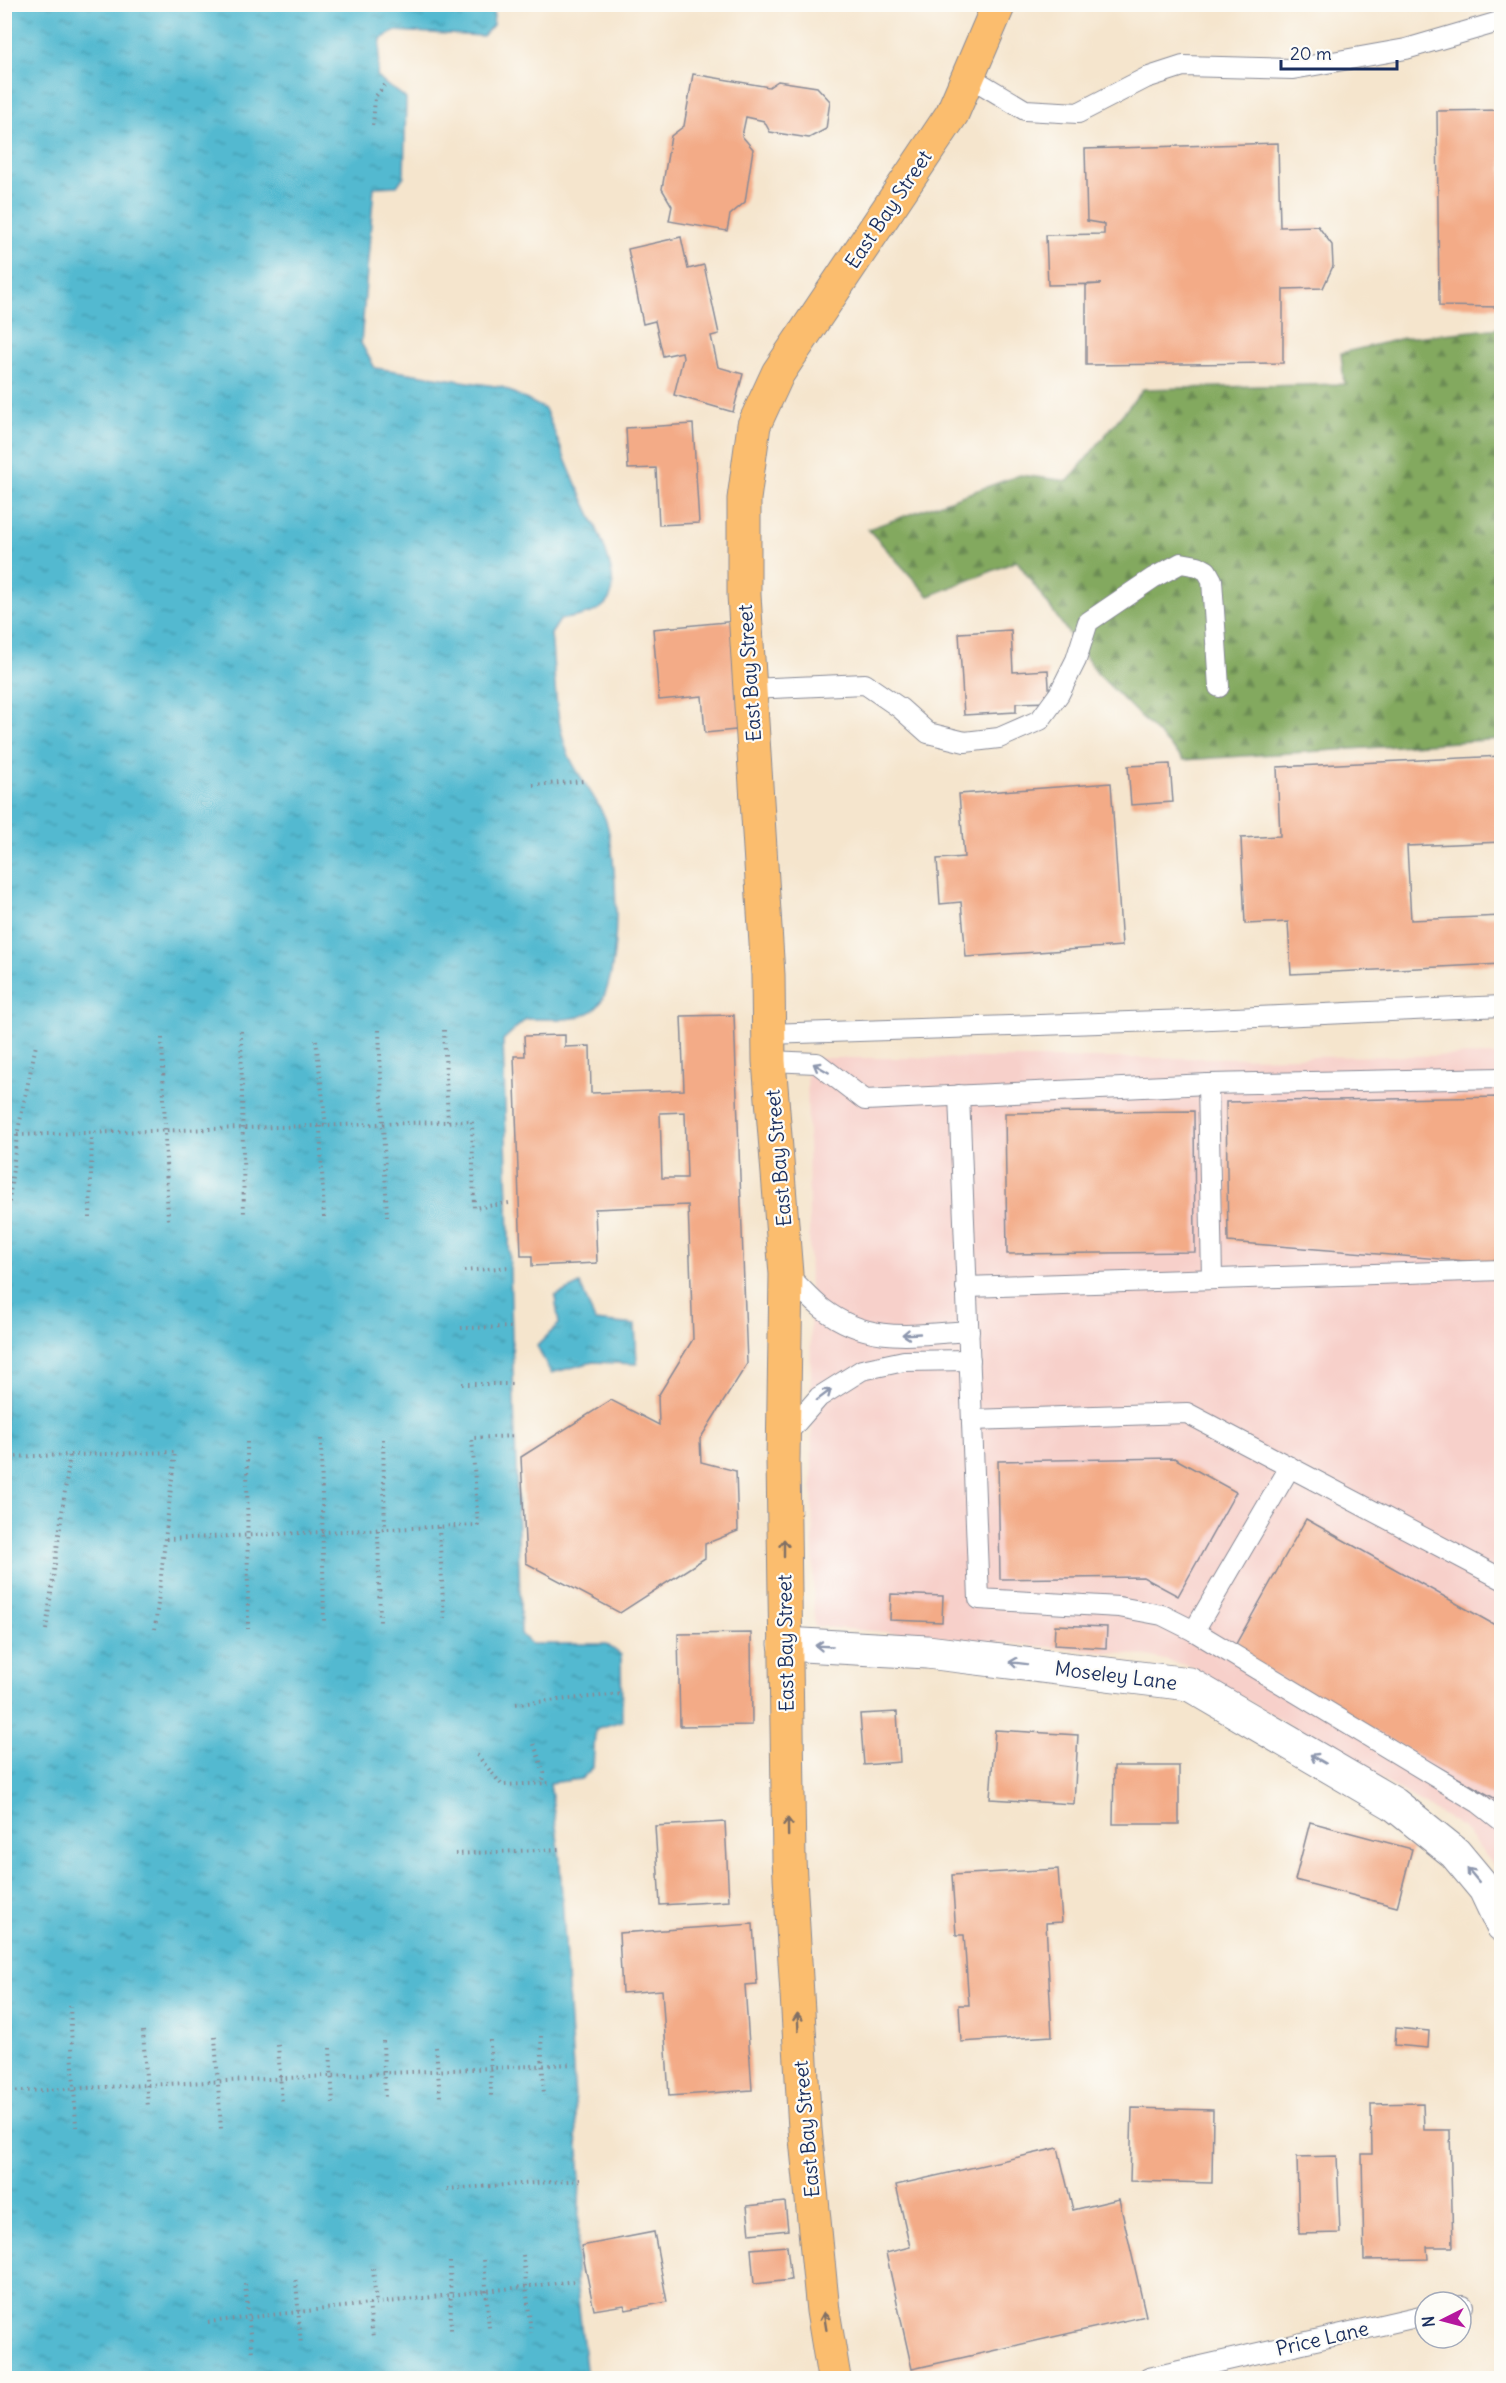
<svg xmlns="http://www.w3.org/2000/svg" width="1506" height="2383" font-family="Delius,sans-serif">
  <style>
    .built { fill: #f7d0ca }
    .forest { fill: url(#forest-firs); stroke: #4f6c5e; stroke-width: 1.5 }
    .water { fill: url(#water-ripples); stroke: #367497; stroke-width: 1.5 }
    .building { fill: #f3ab87; fill-rule: evenodd }
    .lines { fill: none; stroke-linecap: round; stroke-linejoin: round }
    .lane-casing { stroke: #888a96; stroke-width: 22 }
    .street-casing { stroke: #888a96; stroke-width: 35 }
    .highway-casing { stroke: #888a96; stroke-width: 35 }
    .path { stroke: #888a96; stroke-width: 4; stroke-dasharray: 1.5 4.5; stroke-linecap: butt }
    .lane { stroke: #fff; stroke-width: 20 }
    .street { stroke: #fff; stroke-width: 33 }
    .highway { stroke: #fbbd6e; stroke-width: 33 }
    .oneway { stroke: #8d97ae }
    .oneway2 { stroke: #806f65 }
    .labels { text-anchor: middle; dominant-baseline: central; stroke-width: 4.5; stroke-linejoin: round; paint-order: stroke }
    .street-label { font-size: 20px; fill: #1b2f5e; stroke: #fdfcf7 }
  </style>
  <defs>
    <pattern id="forest-firs" width="22" height="20" patternUnits="userSpaceOnUse" patternTransform="scale(1.5)"><rect width="22" height="20" fill="#83a95f"/><path d="M5 1l3.5 6h-7zM16 11l3.5 6h-7z" fill="#6a8a52"/></pattern>
    <pattern id="water-ripples" width="26" height="14" patternUnits="userSpaceOnUse" patternTransform="scale(1.5)"><rect width="26" height="14" fill="#52b9d0"/><path d="M2 4q2-2 4 0t4 0M15 11q2-2 4 0t4 0" fill="none" stroke="#4397ac"/></pattern>
  </defs>
  <rect width="100%" height="100%" fill="#fdfcf7"/>
  <filter id="ink" filterUnits="userSpaceOnUse"><feTurbulence type="fractalNoise" baseFrequency=".0167" numOctaves="2"/><feDisplacementMap in="SourceGraphic" scale="12" xChannelSelector="R" yChannelSelector="G"/><feConvolveMatrix kernelMatrix="1 2 1 2 8 2 1 2 1" color-interpolation-filters="sRGB"/></filter>
  <filter id="wash" filterUnits="userSpaceOnUse"><feTurbulence type="fractalNoise" baseFrequency=".008" numOctaves="4" result="noise"/><feDisplacementMap in="SourceGraphic" scale="24" xChannelSelector="R" yChannelSelector="G"/><feGaussianBlur stdDeviation="1.35" result="paint"/><feColorMatrix in="noise" values="0 0 0 0 0 0 0 0 0 0 0 0 0 0 0 0 0 1.4 0 .05"/><feComposite in="paint" operator="in"/></filter>
  <g filter="url(#wash)">
    <rect width="100%" height="100%" fill="#f5e5cd"/>
    <path class="built" d="M1501,1055v819l-39,-47 -273,-161 -41,-10 -334,-30 -7,-568h396z"/>
    <path class="forest" d="M1501,328v411l-317,21 -87,-87 -80,-112 -88,35 -61,-67 152,-54 48,6 75,-92 201,-5 -3,-31 63,-15z"/>
    <g class="water">
      <path d="M5,4l490,1 -2,20 -10,11 -89,-5 -13,8 -4,37c8,11 20,13 29,23l-2,77 -7,10 -23,1 -13,156 14,25 127,19 43,22c9,21 17,43 26,64 11,26 50,95 40,122 -7,20 -34,21 -51,25l-9,14c4,37 3,82 16,117 8,22 28,44 38,67 13,35 19,164 -9,190 -17,16 -49,10 -70,11l-23,21 18,594 10,10h75l15,11 1,66 -24,7 -3,4 -2,36 -12,11 -31,4 9,66 21,331 -4,101 11,97h-582z"/>
      <path d="M580,1284l15,37 40,4 2,39 -44,-2 -42,11 -14,-27 22,-22 -4,-28z"/>
    </g>
    <g id="blocks">
      <g class="building">
        <path d="M693,74l76,13 9,-6 39,6 13,14 -4,28 -17,9 -39,-6 -6,-11 -18,-4 -4,19 11,13 -8,53 -15,13 -3,16 -58,-10 3,-15 -10,-17 9,-53 13,-10z"/>
        <path d="M1502,110v197l-63,-1 -2,-195z"/>
        <path d="M1278,143l2,84 38,-1 14,19 1,21 -10,22 -40,1v74l-197,2v-80l15,-1 -53,1 -2,-50 58,-1v-10l-17,-3 -2,-72z"/>
        <path d="M681,237l7,32 16,-4 15,69 -8,2 7,31 25,7 -10,38 -59,-17 9,-37 -1,-6 -19,4 -8,-35 -12,3 -15,-75z"/>
        <path d="M693,424l6,99 -40,2 -3,-57 -28,1 -2,-41z"/>
        <path d="M736,621l10,108 -41,4 -3,-37 -43,4 -6,-71z"/>
        <path d="M1011,630l2,42 35,-2 2,32 -34,1v9l-52,3 -5,-82z"/>
        <path d="M1502,756v86l-95,4 4,74 91,-4v48l-211,10 -3,-52 -43,2 -4,-86 39,-2 -3,-69z"/>
        <path d="M1170,764l3,38 -42,3 -3,-39z"/>
        <path d="M1111,783l11,163 -156,11 -5,-55 -21,2 -3,-45 27,-2 -5,-63z"/>
        <path d="M734,1015l13,349 -47,75 1,23 35,9 2,60 -33,13v14l-85,55 -94,-50 -5,-106 90,-57 48,25 -1,-29 35,-57 -5,-134 -93,4 2,54 -65,3v-10h-11l-7,-200h11l-1,-20 41,-1v12l25,-1 1,47 93,-3 -3,-74zM685,1112l2,66h-25l-2,-65z"/>
        <path d="M1502,1097v167l-274,-22 -2,-140z"/>
        <path d="M1194,1111l1,141 -188,2 -2,-141z"/>
        <path d="M1174,1458l62,34 -58,104 -35,-19 -143,2 -2,-118z"/>
        <path d="M1306,1519l196,110v169h-8l-262,-147z"/>
        <path d="M891,1594l52,2 -1,26 -52,-2z"/>
        <path d="M1055,1625l52,2 -1,21 -52,-3z"/>
        <path d="M751,1633l1,92 -72,1 -2,-92z"/>
        <path d="M897,1712l3,50 -36,3 -4,-51z"/>
        <path d="M995,1730l83,5 -4,69 -84,-5z"/>
        <path d="M1114,1766h65v58h-66z"/>
        <path d="M725,1822l4,79 -69,4 -5,-79z"/>
        <path d="M1310,1822l102,27 -15,58 -102,-27z"/>
        <path d="M1058,1869l4,53 -16,1 6,113 -91,6 -2,-37h10l-5,-70h-8l-4,-60z"/>
        <path d="M753,1924l4,60 -12,1 7,105 -83,6 -7,-106 -40,3 -3,-60z"/>
        <path d="M1396,2028l33,3 -1,17 -33,-3z"/>
        <path d="M1423,2103l1,27h26l3,117h-26l1,12 -64,1 -2,-106h10l-1,-50z"/>
        <path d="M1132,2108l81,2 -1,73 -82,-2z"/>
        <path d="M1058,2148l15,62 46,-11 27,117 -234,53 -26,-116 24,-6 -14,-62z"/>
        <path d="M1337,2156l3,77 -41,1 -2,-77z"/>
        <path d="M785,2202l3,28 -38,4 -3,-28z"/>
        <path d="M654,2232l13,70 -41,8 -2,-5 -30,5 -13,-64z"/>
        <path d="M787,2246l4,34 -37,4 -3,-35z"/>
      </g>
    </g>
  </g>
  <g filter="url(#ink)">
    <use href="#blocks" fill-opacity="0" stroke="#888a96" stroke-width="1.5"/>
    <g class="lines">
      <g class="lane-casing">
        <g id="lane">
          <path d="M970,77l55,33 53,3 68,-35 37,-12 110,3 113,-20 96,-28"/>
          <path d="M750,689l115,-5 35,24 28,25 37,9 34,-4 41,-18 19,-26 17,-34 12,-38 65,-44 28,-15 17,3 9,5 5,9 7,107"/>
          <path d="M768,1034l421,-14 313,-14"/>
          <path d="M769,1061l48,2 48,37 343,-16 294,-6"/>
          <path d="M1208,1084l4,194"/>
          <path d="M959,1095l20,504 140,8 43,8 32,16 285,172 23,18"/>
          <path d="M786,1274c13,11 24,25 37,35 47,36 92,25 146,22"/>
          <path d="M966,1287l536,-17"/>
          <path d="M972,1420l215,-7 315,166"/>
          <path d="M784,1437l35,-40 43,-27 42,-9 66,-1"/>
          <path d="M1194,1631l96,-164"/>
          <path d="M1461,2306h2"/>
          <path d="M1149,2378l276,-63"/>
        </g>
      </g>
      <g class="street-casing">
        <path id="street" d="M785,1644l142,8 262,32 205,120 61,49 30,36 17,36"/>
      </g>
      <g class="highway-casing">
        <path id="highway" d="M834,2378l-11,-67 -18,-182 -16,-269 -6,-399 3,-187 -17,-213 -1,-86 -24,-380v-96l10,-74 24,-52 174,-259 47,-110"/>
      </g>
      <g class="path">
        <path d="M373,125l2,-28 10,-12"/>
        <path d="M533,785l52,-4"/>
        <path d="M379,1030l8,187"/>
        <path d="M444,1030l4,92"/>
        <path d="M241,1031l3,186"/>
        <path d="M162,1038l6,184"/>
        <path d="M316,1040l10,86"/>
        <path d="M320,1126l4,91"/>
        <path d="M17,1135l455,-14 2,87 35,-5"/>
        <path d="M90,1218l2,-85"/>
        <path d="M6,1226l11,-91 19,-90"/>
        <path d="M464,1271l46,-4"/>
        <path d="M461,1328l51,-1"/>
        <path d="M462,1384h51"/>
        <path d="M321,1439l3,186"/>
        <path d="M383,1439l2,91"/>
        <path d="M247,1442l1,187"/>
        <path d="M4,1457l171,-5 -20,177"/>
        <path d="M439,1527l5,93"/>
        <path d="M378,1530l2,93"/>
        <path d="M166,1539l312,-14 -6,-87 44,-2"/>
        <path d="M46,1630l24,-176"/>
        <path d="M516,1704l106,-10"/>
        <path d="M534,1744l10,29 -1,10"/>
        <path d="M477,1755l25,30 48,-2"/>
        <path d="M455,1854l104,-5"/>
        <path d="M70,2006l6,121"/>
        <path d="M143,2031l5,77"/>
        <path d="M541,2036l3,60"/>
        <path d="M215,2037l6,92"/>
        <path d="M490,2040l1,57"/>
        <path d="M383,2041l2,59"/>
        <path d="M278,2045l4,59"/>
        <path d="M436,2047l4,50"/>
        <path d="M330,2048l3,57"/>
        <path d="M4,2092l569,-28"/>
        <path d="M447,2189l133,-9"/>
        <path d="M523,2255l8,78"/>
        <path d="M484,2260l5,68"/>
        <path d="M450,2262l1,68"/>
        <path d="M373,2269l3,34"/>
        <path d="M296,2280l5,66"/>
        <path d="M245,2284l7,69"/>
        <path d="M369,2304l4,34"/>
        <path d="M208,2322l368,-41"/>
      </g>
      <use href="#lane" class="lane"/>
      <use href="#street" class="street"/>
      <use href="#highway" class="highway"/>
    </g>
    <defs><path id="oneway-shaft" d="M-6 0H5M1.5-3L5.5 0L1.5 3" fill="none" stroke-width="1.6" stroke-linecap="round" stroke-linejoin="round" transform="scale(1.5)"/></defs>
    <g class="oneway">
      <use href="#oneway-shaft" transform="translate(821 1068) rotate(-150)"/>
      <use href="#oneway-shaft" transform="translate(911 1334) rotate(177)"/>
      <use href="#oneway-shaft" transform="translate(824 1395) rotate(-37)"/>
      <use href="#oneway-shaft" transform="translate(824 1646) rotate(-177)"/>
      <use href="#oneway-shaft" transform="translate(1018 1663) rotate(-173)"/>
      <use href="#oneway-shaft" transform="translate(1318 1759) rotate(-150)"/>
      <use href="#oneway-shaft" transform="translate(1473 1875) rotate(-130)"/>
    </g>
    <g class="oneway2">
      <use href="#oneway-shaft" transform="translate(784 1548) rotate(-90)"/>
      <use href="#oneway-shaft" transform="translate(788 1827) rotate(-91)"/>
      <use href="#oneway-shaft" transform="translate(798 2022) rotate(-93)"/>
      <use href="#oneway-shaft" transform="translate(825 2321) rotate(-99)"/>
    </g>
  </g>
  <g class="labels">
    <g class="street-label">
      <text transform="translate(888 209) rotate(-56)">East Bay Street</text>
      <text transform="translate(749 673) rotate(-94)">East Bay Street</text>
      <text transform="translate(778 1158) rotate(-95)">East Bay Street</text>
      <text transform="translate(785 1643) rotate(-91)">East Bay Street</text>
      <text transform="translate(1116 1675) rotate(7)">Moseley Lane</text>
      <text transform="translate(806 2129) rotate(-95)">East Bay Street</text>
      <text transform="translate(1322 2338) rotate(-13)">Price Lane</text>
    </g>
  </g>
  <rect width="1506" height="2383" fill="none" stroke="#fdfcf7" stroke-width="24"/>
  <g transform="translate(1443 2320) rotate(264)"><circle r="28" fill="#fdfcf7" stroke="#a3aaba" stroke-width="1.5"/>
  <path d="M0-4.5L10 22L0 15L-10 22Z" fill="#b5179e"/>
  <text y="-9" font-size="16" font-weight="bold" text-anchor="middle" fill="#1b2f5e">N</text>
  </g>
  <path d="M1281 60v9h116v-9" fill="none" stroke="#1b2f5e" stroke-width="3"/>
  <text x="1290" y="60" font-size="18" fill="#1b2f5e" stroke="#fdfcf7" stroke-width="4.5" paint-order="stroke">20 m</text>
</svg>
